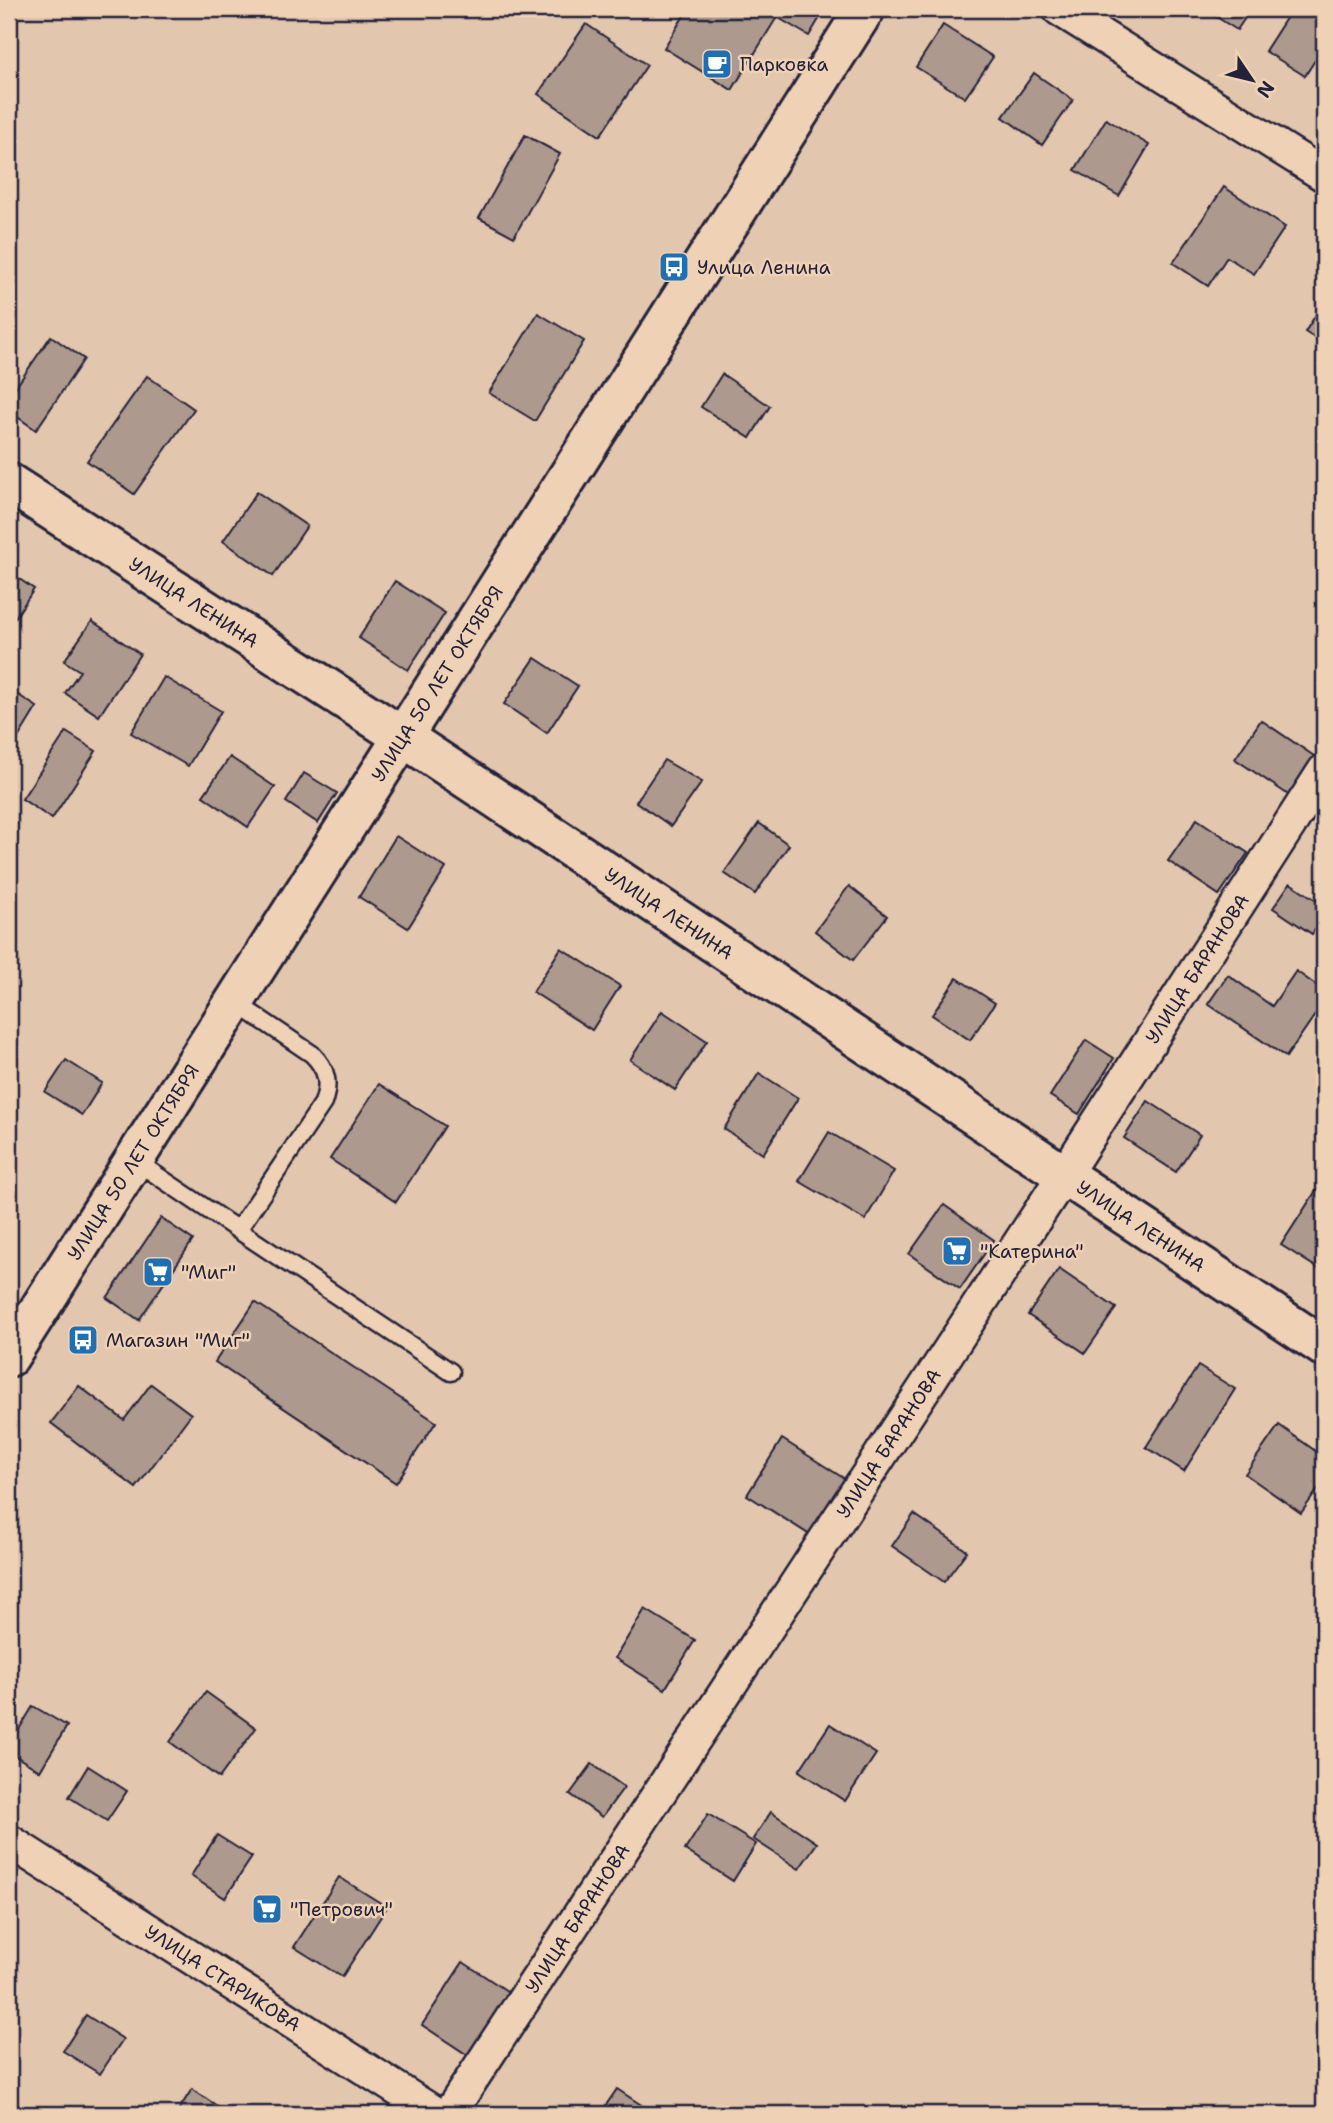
<svg xmlns="http://www.w3.org/2000/svg" width="1333" height="2123" font-family="'Shantell Sans',sans-serif">
  <style>
    .building { fill: #ad998e; stroke: #22223b; stroke-width: 2 }
    .lines { fill: none; stroke-linecap: round; stroke-linejoin: round }
    .lane-casing { stroke: #22223b; stroke-width: 21 }
    .street-casing { stroke: #22223b; stroke-width: 37 }
    .secondary-casing { stroke: #22223b; stroke-width: 44 }
    .lane { stroke: #efd1b5; stroke-width: 16 }
    .street { stroke: #efd1b5; stroke-width: 32 }
    .secondary { stroke: #efd1b5; stroke-width: 38 }
    .labels { text-anchor: middle; dominant-baseline: central; stroke-width: 5; stroke-linejoin: round; paint-order: stroke }
    .poi-label { font-size: 19px; fill: #22223b; stroke: #efd1b5; text-anchor: start }
    .street-label { font-size: 19px; fill: #22223b; stroke: #efd1b5 }
  </style>
  <rect width="100%" height="100%" fill="#e3c6ae"/>
  <filter id="ink" filterUnits="userSpaceOnUse"><feTurbulence type="fractalNoise" baseFrequency=".0143" numOctaves="2"/><feDisplacementMap in="SourceGraphic" scale="14" xChannelSelector="R" yChannelSelector="G"/><feConvolveMatrix kernelMatrix="1 2 1 2 8 2 1 2 1" color-interpolation-filters="sRGB"/></filter>
  <g filter="url(#ink)">
    <g class="building">
      <path d="M688,9h68l7,4 2,-4h60l-16,27 -32,-19 -45,73 -68,-42z"/>
      <path d="M1204,9h47l-14,21z"/>
      <path d="M1292,9l32,2v35l-19,30 -40,-25z"/>
      <path d="M586,24l61,41 -47,71 -62,-42z"/>
      <path d="M943,25l50,32 -28,41 -49,-31z"/>
      <path d="M1034,73l39,27 -31,45 -39,-28z"/>
      <path d="M1106,119l43,26 -30,51 -44,-26z"/>
      <path d="M525,135l35,19 -46,83 -35,-19z"/>
      <path d="M1224,187l61,40 -31,47 -27,-17 -19,29 -35,-23z"/>
      <path d="M1324,302v42l-19,-12z"/>
      <path d="M538,313l46,28 -49,80 -46,-28z"/>
      <path d="M51,336l33,23 -48,71 -27,-19v-14z"/>
      <path d="M722,374l48,32 -20,32 -49,-31z"/>
      <path d="M147,376l47,33 -60,85 -47,-33z"/>
      <path d="M257,492l50,34 -34,50 -50,-35z"/>
      <path d="M9,572l25,17 -25,38z"/>
      <path d="M395,581l50,32 -37,57 -49,-32z"/>
      <path d="M92,621l48,33 -41,62 -34,-23 15,-22 -16,-10z"/>
      <path d="M535,658l43,28 -31,47 -43,-29z"/>
      <path d="M164,677l57,34 -33,55 -57,-33z"/>
      <path d="M9,689l28,18 -27,44 -1,-1z"/>
      <path d="M1261,720l56,38 -27,38 -55,-37z"/>
      <path d="M66,732l30,19 -44,68 -30,-20z"/>
      <path d="M230,757l45,30 -27,40 -45,-31z"/>
      <path d="M664,760l38,22 -31,44 -35,-24z"/>
      <path d="M304,773l33,20 -19,30 -32,-21z"/>
      <path d="M1197,819l51,34 -29,42 -51,-34z"/>
      <path d="M759,823l30,22 -34,49 -31,-21z"/>
      <path d="M396,836l50,32 -38,60 -49,-31z"/>
      <path d="M1290,883l34,22v11l-12,18 -39,-26z"/>
      <path d="M849,886l38,30 -34,44 -38,-29z"/>
      <path d="M561,948l59,38 -28,44 -59,-38z"/>
      <path d="M1296,971l28,20v11l-38,55 -78,-53 20,-29 44,31z"/>
      <path d="M957,978l38,25 -25,37 -38,-25z"/>
      <path d="M662,1011l45,30 -32,49 -45,-30z"/>
      <path d="M1086,1040l28,18 -35,56 -29,-18z"/>
      <path d="M66,1060l36,23 -20,32 -37,-23z"/>
      <path d="M759,1073l39,25 -35,56 -39,-25z"/>
      <path d="M379,1084l66,42 -49,76 -66,-43z"/>
      <path d="M1148,1101l52,34 -24,37 -52,-34z"/>
      <path d="M829,1132l65,39 -29,49 -66,-39z"/>
      <path d="M9,1149l8,6 -8,12z"/>
      <path d="M1321,1183l3,2v76l-5,8 -38,-24z"/>
      <path d="M944,1205l50,35 -34,49 -51,-35z"/>
      <path d="M161,1218l32,22 -54,80 -32,-22z"/>
      <path d="M1059,1269l57,39 -31,45 -57,-38z"/>
      <path d="M255,1302l181,120 -40,61 -181,-121z"/>
      <path d="M1198,1366l37,23 -51,82 -38,-24z"/>
      <path d="M151,1384l40,30 -55,74 -85,-65 28,-37 45,34z"/>
      <path d="M1279,1425l45,32v24l-23,32 -56,-39z"/>
      <path d="M782,1439l63,40 -35,56 -63,-40z"/>
      <path d="M914,1514l53,37 -23,31 -52,-36z"/>
      <path d="M645,1609l50,31 -30,49 -50,-31z"/>
      <path d="M206,1692l50,36 -37,50 -49,-36z"/>
      <path d="M33,1706l34,20 -27,45 -31,-19v-6z"/>
      <path d="M830,1724l46,30 -31,47 -46,-30z"/>
      <path d="M592,1764l32,23 -22,30 -32,-23z"/>
      <path d="M88,1766l39,25 -20,30 -38,-24z"/>
      <path d="M771,1812l46,31 -18,26 -46,-30z"/>
      <path d="M708,1814l48,30 -23,37 -48,-31z"/>
      <path d="M217,1835l35,22 -27,41 -34,-22z"/>
      <path d="M339,1877l48,30 -45,70 -48,-30z"/>
      <path d="M463,1962l47,31 -41,63 -47,-31z"/>
      <path d="M86,2015l37,24 -23,35 -37,-23z"/>
      <path d="M192,2089l37,25h-53z"/>
      <path d="M617,2089l38,25h-55z"/>
    </g>
    <g class="lines">
      <g class="lane-casing">
        <g id="lane">
          <path d="M235,1002l77,52c15,15 18,29 11,49l-85,127 213,142"/>
          <path d="M134,1160l104,70"/>
        </g>
      </g>
      <g class="street-casing">
        <g id="street">
          <path d="M1059,9l265,166"/>
          <path id="s1" d="M9,1841l427,273"/>
          <path id="s2" d="M449,2114l615,-939 260,-404"/>
        </g>
      </g>
      <g class="secondary-casing">
        <g id="secondary">
          <path id="s3" d="M9,483l394,254 921,610"/>
          <path id="s4" d="M9,1357l856,-1348"/>
        </g>
      </g>
      <use href="#lane" class="lane"/>
      <use href="#street" class="street"/>
      <use href="#secondary" class="secondary"/>
    </g>
  </g>
  <defs>
    <g id="cafe-square" transform="scale(1.575)"><rect x="-9" y="-9" width="18" height="18" rx="4" fill="#1f6fb2" stroke="#efd1b5"/><path d="M-5.5-4.5H6V0H3Q3 3.5 0 3.5H-2.5Q-5.5 3.5-5.5 0ZM3-3.2v2h1.7v-2ZM-6 4.5H4V6H-6Z" fill="#fff"/></g>
    <g id="bus-square" transform="scale(1.575)"><rect x="-9" y="-9" width="18" height="18" rx="4" fill="#1f6fb2" stroke="#efd1b5"/><path d="M-5-6H5V4H4V6H2V4H-2V6H-4V4H-5ZM-3.5-4V0h7V-4ZM-3.5 1.2v1.5H-2V1.2ZM2 1.2v1.5H3.5V1.2Z" fill="#fff"/></g>
    <g id="supermarket-square" transform="scale(1.575)"><rect x="-9" y="-9" width="18" height="18" rx="4" fill="#1f6fb2" stroke="#efd1b5"/><path d="M-6-5.5h2.5l.6 2H6L4.5 2H-2.5L-4.4-4H-6ZM-1.5 3.2a1.3 1.3 0 1 0 .1 0ZM3 3.2a1.3 1.3 0 1 0 .1 0Z" fill="#fff"/></g>
  </defs>
  <g fill-rule="evenodd">
    <use href="#cafe-square" x="717" y="64"/>
    <use href="#bus-square" x="674" y="267"/>
    <use href="#supermarket-square" x="957" y="1251"/>
    <use href="#supermarket-square" x="158" y="1272"/>
    <use href="#bus-square" x="83" y="1340"/>
    <use href="#supermarket-square" x="267" y="1909"/>
  </g>
  <g class="labels">
    <g class="poi-label">
      <text x="740" y="64">Парковка</text>
      <text x="697" y="267">Улица Ленина</text>
      <text x="980" y="1251">"Катерина"</text>
      <text x="181" y="1272">"Миг"</text>
      <text x="106" y="1340">Магазин "Миг"</text>
      <text x="290" y="1909">"Петрович"</text>
    </g>
    <g class="street-label">
      <text stroke="none"><textPath href="#s3" startOffset="220">УЛИЦА ЛЕНИНА</textPath></text>
      <text stroke="none"><textPath href="#s4" startOffset="798">УЛИЦА 50 ЛЕТ ОКТЯБРЯ</textPath></text>
      <text stroke="none"><textPath href="#s3" startOffset="788">УЛИЦА ЛЕНИНА</textPath></text>
      <text stroke="none"><textPath href="#s2" startOffset="1368">УЛИЦА БАРАНОВА</textPath></text>
      <text stroke="none"><textPath href="#s4" startOffset="231">УЛИЦА 50 ЛЕТ ОКТЯБРЯ</textPath></text>
      <text stroke="none"><textPath href="#s3" startOffset="1354">УЛИЦА ЛЕНИНА</textPath></text>
      <text stroke="none"><textPath href="#s2" startOffset="802">УЛИЦА БАРАНОВА</textPath></text>
      <text stroke="none"><textPath href="#s2" startOffset="234">УЛИЦА БАРАНОВА</textPath></text>
      <text stroke="none"><textPath href="#s1" startOffset="254">УЛИЦА СТАРИКОВА</textPath></text>
    </g>
  </g>
  <rect width="1333" height="2123" fill="none" stroke="#efd1b5" stroke-width="35"/>
  <rect x="18" y="18" width="1298" height="2088" fill="none" stroke="#22223b" stroke-width="2.5" filter="url(#ink)"/>
  <g transform="translate(1252 80) rotate(125)" stroke="#efd1b5" stroke-width="5" paint-order="stroke">
  <path d="M0-5L12 26L0 18L-12 26Z" fill="#22223b"/>
  <text y="-10" font-size="19" font-weight="bold" text-anchor="middle" fill="#22223b">N</text>
  </g>
</svg>
